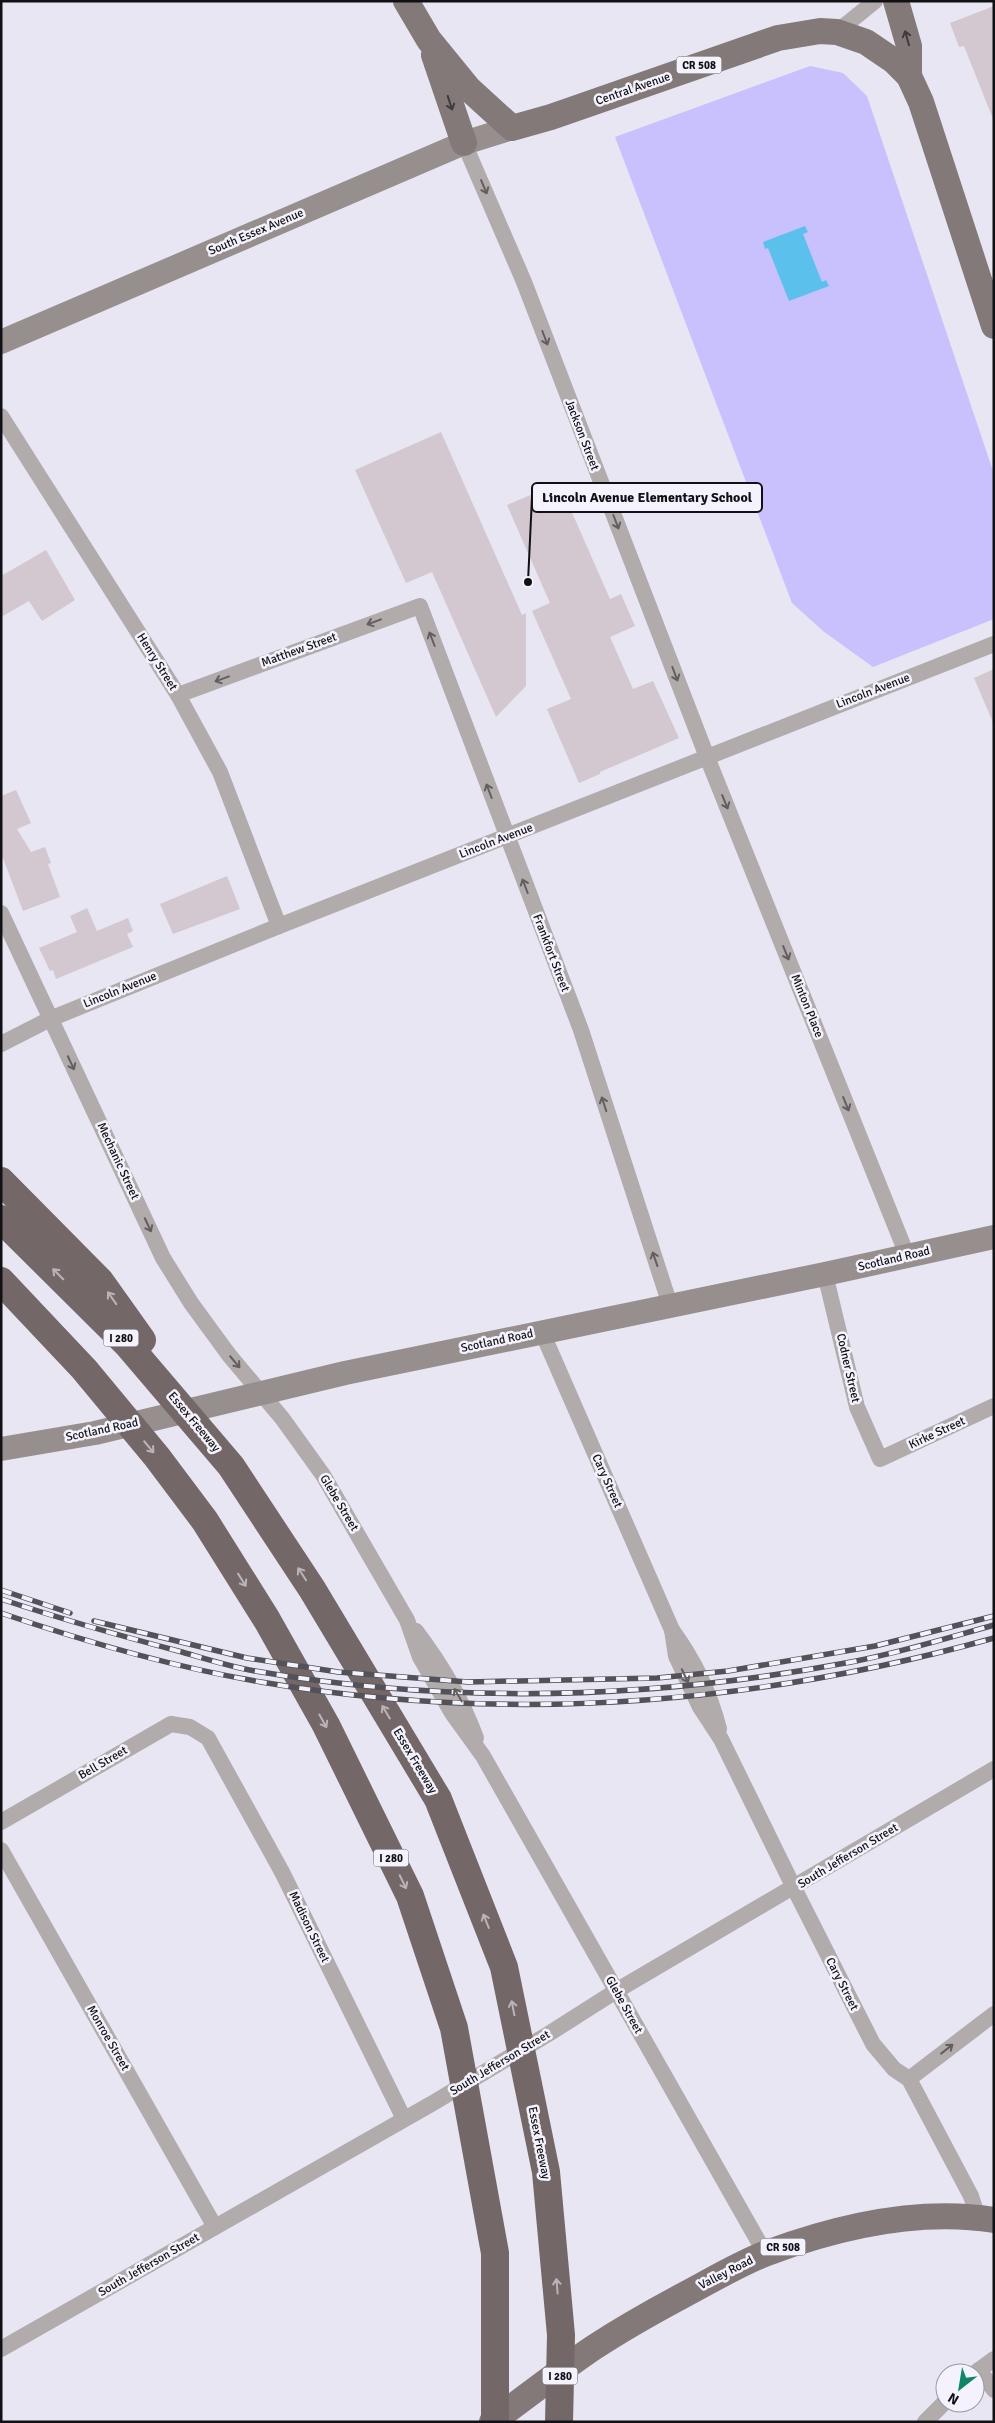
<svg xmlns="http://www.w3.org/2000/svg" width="995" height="2423" font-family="Signika,sans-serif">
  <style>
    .green { fill: #c8c1fe }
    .water { fill: #5bc0ec }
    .building { fill: #d3c8d0 }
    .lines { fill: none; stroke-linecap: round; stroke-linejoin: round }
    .street { stroke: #b2abab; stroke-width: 16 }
    .secondary { stroke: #978e8e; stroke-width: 24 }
    .primary { stroke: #847979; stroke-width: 26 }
    .highway { stroke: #746767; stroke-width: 28 }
    .rail-casing { stroke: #525258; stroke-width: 5.5 }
    .rail { stroke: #f4f3fd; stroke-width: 4; stroke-dasharray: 11; stroke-linecap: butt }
    .oneway { stroke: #3f3b3d }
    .oneway2 { stroke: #625e60 }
    .oneway3 { stroke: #bab4ba }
    .labels { text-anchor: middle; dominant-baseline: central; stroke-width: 5; stroke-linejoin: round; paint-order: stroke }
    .shield { fill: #f4f3fd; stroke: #55555b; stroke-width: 1 }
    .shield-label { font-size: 11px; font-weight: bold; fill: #111115 }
    .street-label { font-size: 12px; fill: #111115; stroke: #f4f3fd }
    .leader { fill: none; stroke: #111115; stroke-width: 2 }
    .callout-dot { fill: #111115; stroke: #f4f3fd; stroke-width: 2 }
    .callout { fill: #f4f3fd; stroke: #111115; stroke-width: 2 }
    .callout-label { font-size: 14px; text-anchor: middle; font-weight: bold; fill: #111115 }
  </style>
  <rect width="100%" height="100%" fill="#e7e6f2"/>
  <path class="green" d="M810,66l33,7 24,23 127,378v145l-121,48 -50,-36 -31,-28 -177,-466z"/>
  <path class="water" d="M805,226l3,6 -5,2 19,48 4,-2 3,6 -40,15 -21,-53 -3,1 -2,-7z"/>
  <g class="building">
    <path d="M994,6v113h-1l-29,-73 -5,1 -9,-24z"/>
    <path d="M441,432l81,183 4,-2v73l-30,31 -64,-145 -26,11 -51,-113z"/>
    <path d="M559,483l51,116 11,-5 14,32 -25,11 23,52 20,-8 26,57 -79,34v2l-21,9 -32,-74 24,-10 -39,-88 18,-8 -43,-98z"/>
    <path d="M46,550l29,50 -33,21 -13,-20 -28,16v-41z"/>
    <path d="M994,669v56l-20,-47z"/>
    <path d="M16,790l15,33 -14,6 14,23 14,-5 6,16 -3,1 12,33 -37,14 -22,-58v-57z"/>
    <path d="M227,876l13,33 -67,25 -13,-30z"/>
    <path d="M87,908l10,23 31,-13 5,13 -6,3 6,13 -77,32 -3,-9 -3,1 -11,-23 38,-16 -7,-16z"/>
  </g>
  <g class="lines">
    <g class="street">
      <path d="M837,32l38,-31"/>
      <path d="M464,143l60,139 183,475 200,498"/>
      <path d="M1,416l177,279 42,77 59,154"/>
      <path d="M178,695l242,-89 161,424 89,275"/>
      <path d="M1,913l162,345 28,45 38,52 53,63 41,57 84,145 13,37 32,56 31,43 282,497"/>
      <path d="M1,1044l49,-25 229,-93 715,-282"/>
      <path d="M825,1274l32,133 23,52 114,-53"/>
      <path d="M542,1332l130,298c22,30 38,63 47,99"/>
      <path d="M672,1630l4,26 24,51 21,32 73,149 79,156 21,25 15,10 62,117 7,22"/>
      <path d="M416,1631c25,33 46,68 60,107"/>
      <path d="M1,1822l170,-98 19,3 18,11 74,134 122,247"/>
      <path d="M1,1850l214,377"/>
      <path d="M909,2079l85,-65"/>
      <path d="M1,2349l432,-246 117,-70 66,-42 378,-222"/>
      <path d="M979,2370l15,20"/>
      <path d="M975,2373l19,-14"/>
      <path d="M925,2422l20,-20"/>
    </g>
    <g class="secondary">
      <path d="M1,342l463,-199 48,-15"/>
      <path d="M1,1449l94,-16 250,-60 480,-99 169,-37"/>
    </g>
    <g class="primary">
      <path d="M406,1l23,39 40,49 43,39 39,-11 227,-79 42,-7 17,1 29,10 28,19 15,15 12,26 73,224"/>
      <path d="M896,1l13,45v30"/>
      <path d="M434,55l30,88"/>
      <path d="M492,2422c34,-25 67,-51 101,-74 29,-19 59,-36 89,-52 27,-14 56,-32 85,-43 70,-26 151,-45 227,-33"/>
    </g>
    <g class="highway">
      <path d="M1,1181l99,100 42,59"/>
      <path d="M1,1219l126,125 104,122 81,123 126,210 66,168 42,205 15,163 -2,87"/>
      <path d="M1,1281l83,88 73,88 48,64 62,99 59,105 84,171 44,132 41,225v169"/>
    </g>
    <g class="rail-casing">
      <g id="rail">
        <path d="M1,1590l69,23"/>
        <path d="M1,1599c60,20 120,37 181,53 24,7 49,15 73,19 197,34 400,28 596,-9 48,-9 96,-24 143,-37"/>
        <path d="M1,1613c85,29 172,54 260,69 246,42 493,23 733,-44"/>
        <path d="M94,1621l153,37 91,14 130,10 189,-4 71,-7 147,-25 119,-30"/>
      </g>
    </g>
    <use href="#rail" class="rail"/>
  </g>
  <defs><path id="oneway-shaft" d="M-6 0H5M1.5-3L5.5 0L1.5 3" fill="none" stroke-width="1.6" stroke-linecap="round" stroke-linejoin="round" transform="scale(1.25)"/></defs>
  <g class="oneway">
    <use href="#oneway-shaft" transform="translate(907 38) rotate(-106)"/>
    <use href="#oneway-shaft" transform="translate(450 103) rotate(72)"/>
  </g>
  <g class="oneway2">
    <use href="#oneway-shaft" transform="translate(484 187) rotate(67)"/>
    <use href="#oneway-shaft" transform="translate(545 338) rotate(69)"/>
    <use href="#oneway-shaft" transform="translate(616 522) rotate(69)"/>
    <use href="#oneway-shaft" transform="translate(374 622) rotate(160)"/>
    <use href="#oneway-shaft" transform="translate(432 639) rotate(-111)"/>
    <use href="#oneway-shaft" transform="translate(675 674) rotate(69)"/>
    <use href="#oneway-shaft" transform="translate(222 679) rotate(160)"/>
    <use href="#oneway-shaft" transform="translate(489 791) rotate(-111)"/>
    <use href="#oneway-shaft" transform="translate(725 802) rotate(68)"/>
    <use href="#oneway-shaft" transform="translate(525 886) rotate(-111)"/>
    <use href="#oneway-shaft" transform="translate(786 953) rotate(68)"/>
    <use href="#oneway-shaft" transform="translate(71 1063) rotate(65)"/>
    <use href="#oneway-shaft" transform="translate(604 1104) rotate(-108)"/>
    <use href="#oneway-shaft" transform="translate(846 1104) rotate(68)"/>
    <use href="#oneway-shaft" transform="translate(148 1225) rotate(65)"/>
    <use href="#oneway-shaft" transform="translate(655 1259) rotate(-109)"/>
    <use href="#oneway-shaft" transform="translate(235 1362) rotate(50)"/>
    <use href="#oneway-shaft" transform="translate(685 1676) rotate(65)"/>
    <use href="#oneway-shaft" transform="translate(458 1695) rotate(-120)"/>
    <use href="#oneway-shaft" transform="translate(947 2049) rotate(-38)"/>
  </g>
  <g class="oneway3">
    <use href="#oneway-shaft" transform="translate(58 1274) rotate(-135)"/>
    <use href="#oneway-shaft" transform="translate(112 1298) rotate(-125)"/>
    <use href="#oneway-shaft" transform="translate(149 1447) rotate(50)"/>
    <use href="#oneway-shaft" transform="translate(302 1574) rotate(-123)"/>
    <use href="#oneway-shaft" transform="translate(242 1580) rotate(58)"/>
    <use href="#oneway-shaft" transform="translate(386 1712) rotate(-121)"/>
    <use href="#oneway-shaft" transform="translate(323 1721) rotate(61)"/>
    <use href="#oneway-shaft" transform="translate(403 1882) rotate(64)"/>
    <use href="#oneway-shaft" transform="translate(486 1921) rotate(-112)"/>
    <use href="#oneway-shaft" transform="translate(513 2008) rotate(-101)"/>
    <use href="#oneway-shaft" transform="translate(557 2286) rotate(-95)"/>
  </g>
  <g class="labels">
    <g class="shield">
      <rect x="676.5" y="56.5" width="45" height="17" rx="4"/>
      <rect x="103.5" y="1329.5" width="35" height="17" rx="4"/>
      <rect x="373.5" y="1849.5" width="35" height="17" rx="4"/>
      <rect x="760.5" y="2238.5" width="45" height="17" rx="4"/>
      <rect x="542.5" y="2367.5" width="35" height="17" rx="4"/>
    </g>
    <g class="shield-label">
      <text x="699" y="65">CR 508</text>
      <text x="121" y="1338">I 280</text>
      <text x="391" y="1858">I 280</text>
      <text x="783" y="2247">CR 508</text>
      <text x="560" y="2376">I 280</text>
    </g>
    <g class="street-label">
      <text transform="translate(633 89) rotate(-19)">Central Avenue</text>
      <text transform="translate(256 232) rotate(-23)">South Essex Avenue</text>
      <text transform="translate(582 435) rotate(69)">Jackson Street</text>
      <text transform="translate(299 650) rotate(-20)">Matthew Street</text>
      <text transform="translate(157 662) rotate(58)">Henry Street</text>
      <text transform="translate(873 691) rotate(-21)">Lincoln Avenue</text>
      <text transform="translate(496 841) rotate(-21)">Lincoln Avenue</text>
      <text transform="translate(551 953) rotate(69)">Frankfort Street</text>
      <text transform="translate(120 990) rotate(-22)">Lincoln Avenue</text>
      <text transform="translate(807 1006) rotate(68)">Minton Place</text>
      <text transform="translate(118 1161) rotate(65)">Mechanic Street</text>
      <text transform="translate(894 1259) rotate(-13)">Scotland Road</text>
      <text transform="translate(497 1341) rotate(-12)">Scotland Road</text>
      <text transform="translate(848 1368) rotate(77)">Codner Street</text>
      <text transform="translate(194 1422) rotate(50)">Essex Freeway</text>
      <text transform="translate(102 1430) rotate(-12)">Scotland Road</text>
      <text transform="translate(937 1433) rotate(-25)">Kirke Street</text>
      <text transform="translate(607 1481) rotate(66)">Cary Street</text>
      <text transform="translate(339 1503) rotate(59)">Glebe Street</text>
      <text transform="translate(415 1761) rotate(59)">Essex Freeway</text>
      <text transform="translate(103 1763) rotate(-30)">Bell Street</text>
      <text transform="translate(848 1856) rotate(-31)">South Jefferson Street</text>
      <text transform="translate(309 1927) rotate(64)">Madison Street</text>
      <text transform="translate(842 1984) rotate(63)">Cary Street</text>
      <text transform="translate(624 2005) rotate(61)">Glebe Street</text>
      <text transform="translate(108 2038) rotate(60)">Monroe Street</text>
      <text transform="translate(500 2063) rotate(-31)">South Jefferson Street</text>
      <text transform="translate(539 2143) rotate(79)">Essex Freeway</text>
      <text transform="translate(149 2265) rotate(-30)">South Jefferson Street</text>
      <text transform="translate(726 2273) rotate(-27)">Valley Road</text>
    </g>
  </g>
  <path class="leader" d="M528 582L532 497"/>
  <circle class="callout-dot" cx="528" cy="582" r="5"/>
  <rect class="callout" x="532" y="483" width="230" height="29" rx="5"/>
  <g class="callout-label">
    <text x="647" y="502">Lincoln Avenue Elementary School</text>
  </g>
  <rect width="995" height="2423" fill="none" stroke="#111115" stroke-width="5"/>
  <g transform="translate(960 2388) rotate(211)"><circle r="24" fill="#f4f3fd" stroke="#9999a0"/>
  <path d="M0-4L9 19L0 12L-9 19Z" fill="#0e8565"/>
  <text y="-8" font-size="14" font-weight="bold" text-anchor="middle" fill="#111115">N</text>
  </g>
</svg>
